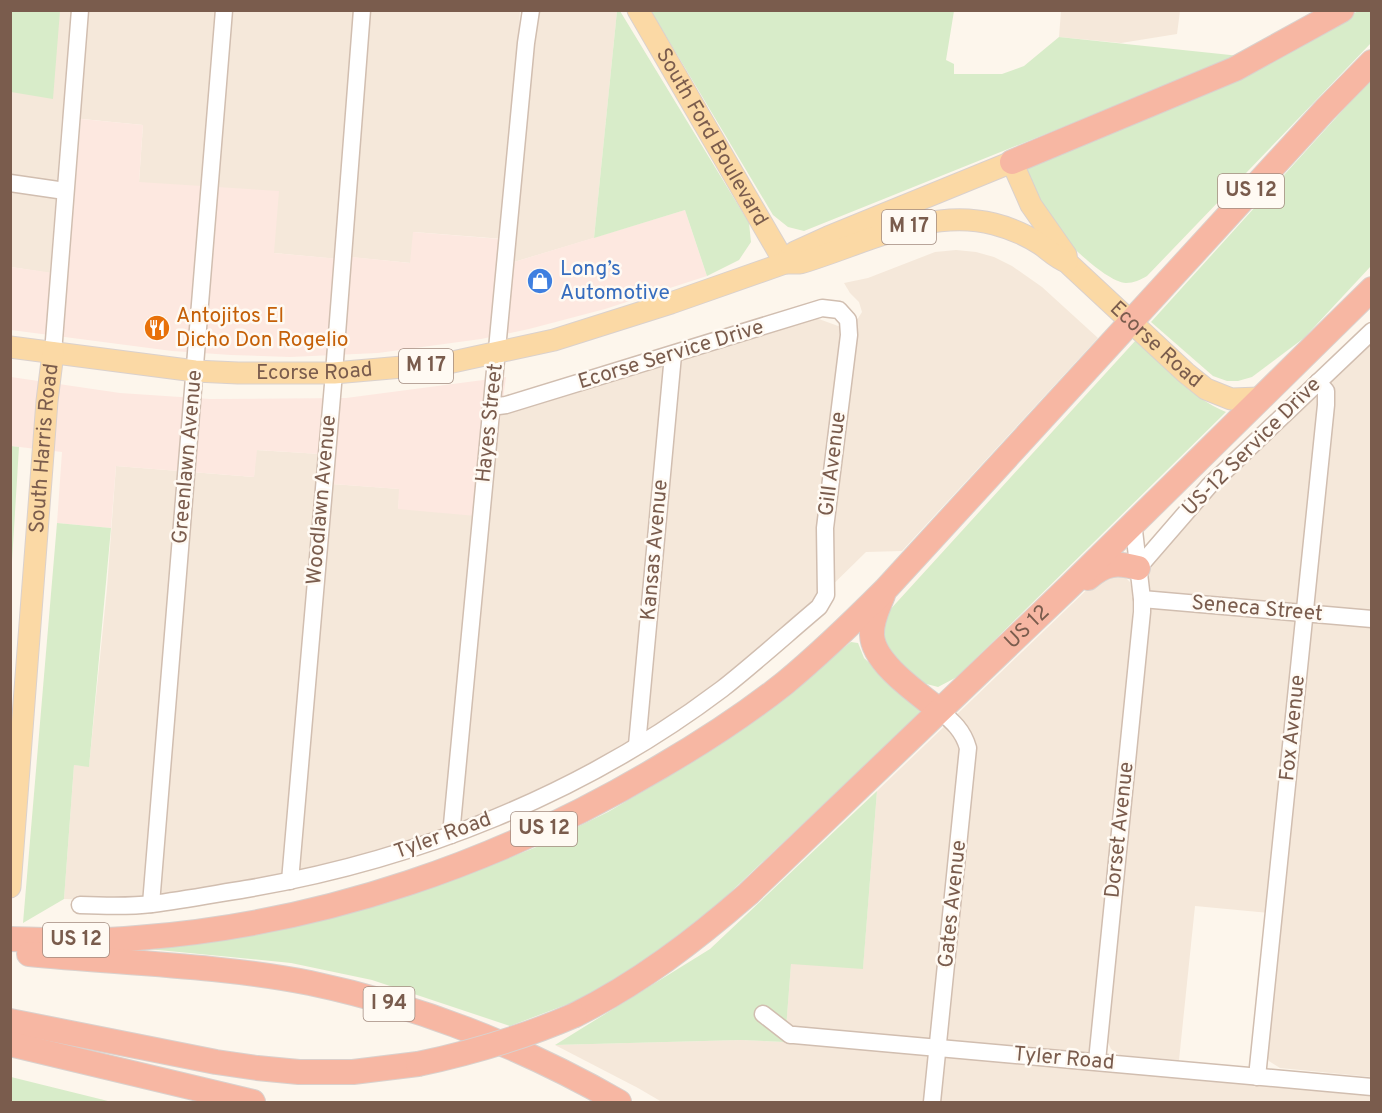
<svg xmlns="http://www.w3.org/2000/svg" width="1382" height="1113" font-family="Overpass,sans-serif">
  <style>
    .residential { fill: #f5e8da }
    .commercial { fill: #fde8e0 }
    .green { fill: #d8ecc9 }
    .lines { fill: none; stroke-linecap: round; stroke-linejoin: round }
    .minor-casing { stroke: #d1beb0; stroke-width: 19 }
    .major-casing { stroke: #dad1cd; stroke-width: 23 }
    .highway-casing { stroke: #dad1cd; stroke-width: 26 }
    .minor { stroke: #fff; stroke-width: 16 }
    .major { stroke: #fbd9a5; stroke-width: 21 }
    .highway { stroke: #f7b7a3; stroke-width: 24 }
    .highway-bridge-casing { stroke: #dad1cd; stroke-width: 26; stroke-linecap: butt }
    .highway-bridge { stroke: #f7b7a3; stroke-width: 24 }
    .labels { text-anchor: middle; dominant-baseline: central; stroke-width: 5; stroke-linejoin: round; paint-order: stroke }
    .shield { fill: #fffaf3; stroke: #a28b7f; stroke-width: 1.5 }
    .shield-label { font-size: 20px; font-weight: bold; fill: #7a5c4d }
    .street-label { font-size: 21px; fill: #7a5c4d; stroke: #fffaf3 }
    .shop-label { font-size: 21px; fill: #366cbe; stroke: #fffaf3; text-anchor: start }
    .food-label { font-size: 21px; fill: #c56008; stroke: #fffaf3; text-anchor: start }
  </style>
  <rect width="100%" height="100%" fill="#fdf6ec"/>
  <g class="residential">
    <path d="M520,10l-1,21 16,2 3,-22h79l-23,227 -80,24 1,-22 -101,-8 -3,31 -72,-7 -1,3 -64,-6 -135,-71 4,-57 -81,-8 -12,156 -39,-6v-256z"/>
    <path d="M1061,11v-1l119,1 -3,23 -56,9 -62,-6z"/>
    <path d="M956,250l20,2 18,5 18,9 30,21 56,51 -196,213 -36,1 -53,52 -117,94 -69,46 -57,30 -83,40 -112,39 -99,25 -148,23 -64,-2 10,-134 15,1 18,-178 9,-122 138,11 2,-27 65,4 -2,29 81,6 -2,20 105,-96 313,-95 25,9 12,-1 9,-14 -3,-10 -9,-9 -6,-10 24,-5 67,-26z"/>
    <path d="M1371,337v740l-91,-9 -11,-7 -2,-5 13,-142 -85,-8 -16,154 -59,-5 -9,-6 -5,-11 45,-447 -4,-8 -1,-11 48,-62z"/>
    <path d="M1123,575l7,7 2,8v36l-44,443 283,24v9h-709l-24,-14 -83,-43 186,-5 44,2 6,-79 72,5 14,-177 220,-211z"/>
  </g>
  <g class="commercial">
    <path d="M81,119l62,6 -4,57 140,9 -5,62 77,7 1,-3 58,6 3,-31 87,7 -2,22 16,1 171,-52 22,66 -102,33 -76,20 -48,10 -103,14 -88,4 -59,-2 -59,-4 -161,-21v-63l57,8z"/>
    <path d="M11,377l109,16 90,6 136,-1 160,-21 -19,140 -89,-8 1,-20 -80,-6 1,-29 -63,-4 -3,27 -138,-11 -5,62 -54,-5 5,-71 -51,-6z"/>
  </g>
  <g class="green">
    <path d="M10,11h50l-7,88 -42,-7z"/>
    <path d="M617,11h3l129,212 2,19 -12,18 -32,16 -22,-66 -91,28z"/>
    <path d="M651,11h303l-8,49 8,4v10h48l22,-8 35,-29 181,19 -436,175 -16,-4 -15,-12z"/>
    <path d="M1358,11h13v32l-224,233c-7,4 -13,7 -21,7 -19,-1 -58,-39 -70,-54 -13,-19 -22,-42 -33,-62l245,-106z"/>
    <path d="M1371,79v187l-67,72 -52,39 -14,4h-11l-14,-5 -62,-54z"/>
    <path d="M1136,340c28,27 54,57 90,72l-269,265 -19,10 -19,-5 -39,-39 7,-30z"/>
    <path d="M11,446l8,1 -8,131 -1,-132z"/>
    <path d="M57,523l54,5 -22,239 -15,-2 -10,134 -41,24z"/>
    <path d="M851,642l7,1 6,15 58,53 -225,213 -59,42 -62,35 -66,25 -138,-46 -81,-17 -153,-15 232,-42 78,-24 86,-34 74,-36 80,-47 96,-69z"/>
    <path d="M877,791l-14,178 -72,-5 -6,78 -44,-2 -186,5 155,-96z"/>
    <path d="M10,1077h1l101,25h-101z"/>
  </g>
  <g class="lines">
    <g class="minor-casing">
      <g id="minor">
        <path d="M10,183l55,8"/>
        <path d="M53,353l27,-343"/>
        <path d="M1138,568l71,-82 163,-155"/>
        <path d="M1142,599l230,20"/>
        <path d="M637,745l36,-390"/>
        <path d="M451,835l75,-792 5,-33"/>
        <path d="M290,881l44,-508 28,-363"/>
        <path d="M151,904l73,-894"/>
        <path d="M80,905c24,1 48,2 72,-1 31,-4 63,-10 94,-15 171,-29 337,-95 476,-200 33,-26 65,-55 97,-82l7,-12 -1,-67 24,-193 -1,-15 -9,-10 -17,-2 -316,97 -15,2"/>
        <path d="M763,1014l27,21h4l578,52"/>
        <path d="M1097,1061l45,-449v-13l-9,-77"/>
        <path d="M1257,1077l69,-672v-14l-8,-9"/>
        <path d="M932,1102l36,-354c-5,-18 -16,-27 -29,-38"/>
      </g>
    </g>
    <g class="major-casing">
      <g id="major">
        <path id="s1" d="M638,10l147,253"/>
        <path id="s2" d="M789,258l6,-6 33,-15 184,-75 19,43 35,50 1,7 4,4 115,107 20,16 25,10 29,-1"/>
        <path id="s3" d="M10,347l185,24 43,2h96l114,-10 106,-23 117,-37 114,-40h15c62,-18 128,-56 194,-39 16,4 32,11 46,20 9,6 16,14 27,18"/>
        <path id="s4" d="M10,887l37,-486 6,-48"/>
      </g>
    </g>
    <g class="highway-casing">
      <g id="highway">
        <path d="M1012,162l223,-93 107,-59"/>
        <path d="M1088,578c17,-15 29,-16 50,-10"/>
        <path d="M883,595c-5,13 -12,26 -11,40 1,28 46,58 67,75"/>
        <path d="M10,939c43,1 85,3 127,-1 186,-14 364,-76 523,-171 43,-25 86,-53 125,-84 35,-29 68,-61 100,-93l440,-480 47,-48"/>
        <path d="M29,954c93,9 189,11 281,29 109,23 213,64 309,119"/>
        <path id="s5" d="M575,1015c64,-32 119,-74 173,-121l323,-309 301,-296"/>
        <path d="M10,1021l206,41 41,6 42,4h54l65,-8"/>
        <path d="M10,1044l243,58"/>
      </g>
    </g>
    <use href="#minor" class="minor"/>
    <use href="#major" class="major"/>
    <use href="#highway" class="highway"/>
    <g class="highway-bridge-casing">
      <path id="highway-bridge" d="M418,1064c57,-12 104,-26 157,-49"/>
    </g>
    <use href="#highway-bridge" class="highway-bridge"/>
  </g>
  <defs>
    <g id="shop-disc" transform="scale(1.35)"><circle r="9.5" fill="#3f7fe0" stroke="#fffaf3"/><path d="M-5-2.5h2.3a2.7 3.5 0 0 1 5.4 0H5L5.5 6h-11ZM-1.5-2.5h3a1.5 2.3 0 0 0-3 0Z" fill="#fff"/></g>
    <g id="restaurant-disc" transform="scale(1.35)"><circle r="9.5" fill="#e8710a" stroke="#fffaf3"/><path d="M-5-6h1v4h1v-4h1v4h1v-4h1v5L-1.5 .5V6h-2V.5L-5-1ZM5-6V6H3V1.5H1.5Q1.5-4 5-6Z" fill="#fff"/></g>
  </defs>
  <g fill-rule="evenodd">
    <use href="#shop-disc" x="540" y="281"/>
    <use href="#restaurant-disc" x="157" y="328"/>
  </g>
  <g class="labels">
    <g class="shield">
      <rect x="1218" y="174" width="66" height="34" rx="4.5"/>
      <rect x="882" y="210" width="54" height="34" rx="4.5"/>
      <rect x="399" y="349" width="54" height="34" rx="4.5"/>
      <rect x="511" y="812" width="66" height="34" rx="4.5"/>
      <rect x="43" y="923" width="66" height="34" rx="4.5"/>
      <rect x="363.5" y="987" width="51" height="34" rx="4.5"/>
    </g>
    <g class="shield-label">
      <text x="1251" y="191">US 12</text>
      <text x="909" y="227">M 17</text>
      <text x="426" y="366">M 17</text>
      <text x="544" y="829">US 12</text>
      <text x="76" y="940">US 12</text>
      <text x="389" y="1004">I 94</text>
    </g>
    <g class="street-label">
      <text stroke="none"><textPath href="#s1" startOffset="147">South Ford Boulevard</textPath></text>
      <text stroke="none"><textPath href="#s2" startOffset="480">Ecorse Road</textPath></text>
      <text transform="translate(671 355) rotate(-17)">Ecorse Service Drive</text>
      <text stroke="none"><textPath href="#s3" startOffset="306">Ecorse Road</textPath></text>
      <text transform="translate(490 423) rotate(-84)">Hayes Street</text>
      <text transform="translate(1252 447) rotate(-45)">US-12 Service Drive</text>
      <text stroke="none"><textPath href="#s4" startOffset="440">South Harris Road</textPath></text>
      <text transform="translate(188 457) rotate(-85)">Greenlawn Avenue</text>
      <text transform="translate(833 464) rotate(-83)">Gill Avenue</text>
      <text transform="translate(322 500) rotate(-85)">Woodlawn Avenue</text>
      <text transform="translate(655 550) rotate(-85)">Kansas Avenue</text>
      <text transform="translate(1257 609) rotate(5)">Seneca Street</text>
      <text stroke="none"><textPath href="#s5" startOffset="598">US 12</textPath></text>
      <text transform="translate(1293 728) rotate(-84)">Fox Avenue</text>
      <text transform="translate(1120 830) rotate(-84)">Dorset Avenue</text>
      <text transform="translate(443 836) rotate(-20)">Tyler Road</text>
      <text transform="translate(953 904) rotate(-84)">Gates Avenue</text>
      <text transform="translate(1064 1059) rotate(5)">Tyler Road</text>
    </g>
    <g class="shop-label">
      <text x="560" y="269">Long’s<tspan x="560" dy="24">Automotive</tspan></text>
    </g>
    <g class="food-label">
      <text x="176" y="316">Antojitos El<tspan x="176" dy="24">Dicho Don Rogelio</tspan></text>
    </g>
  </g>
  <rect width="1382" height="1113" fill="none" stroke="#7a5c4d" stroke-width="24"/>
</svg>
